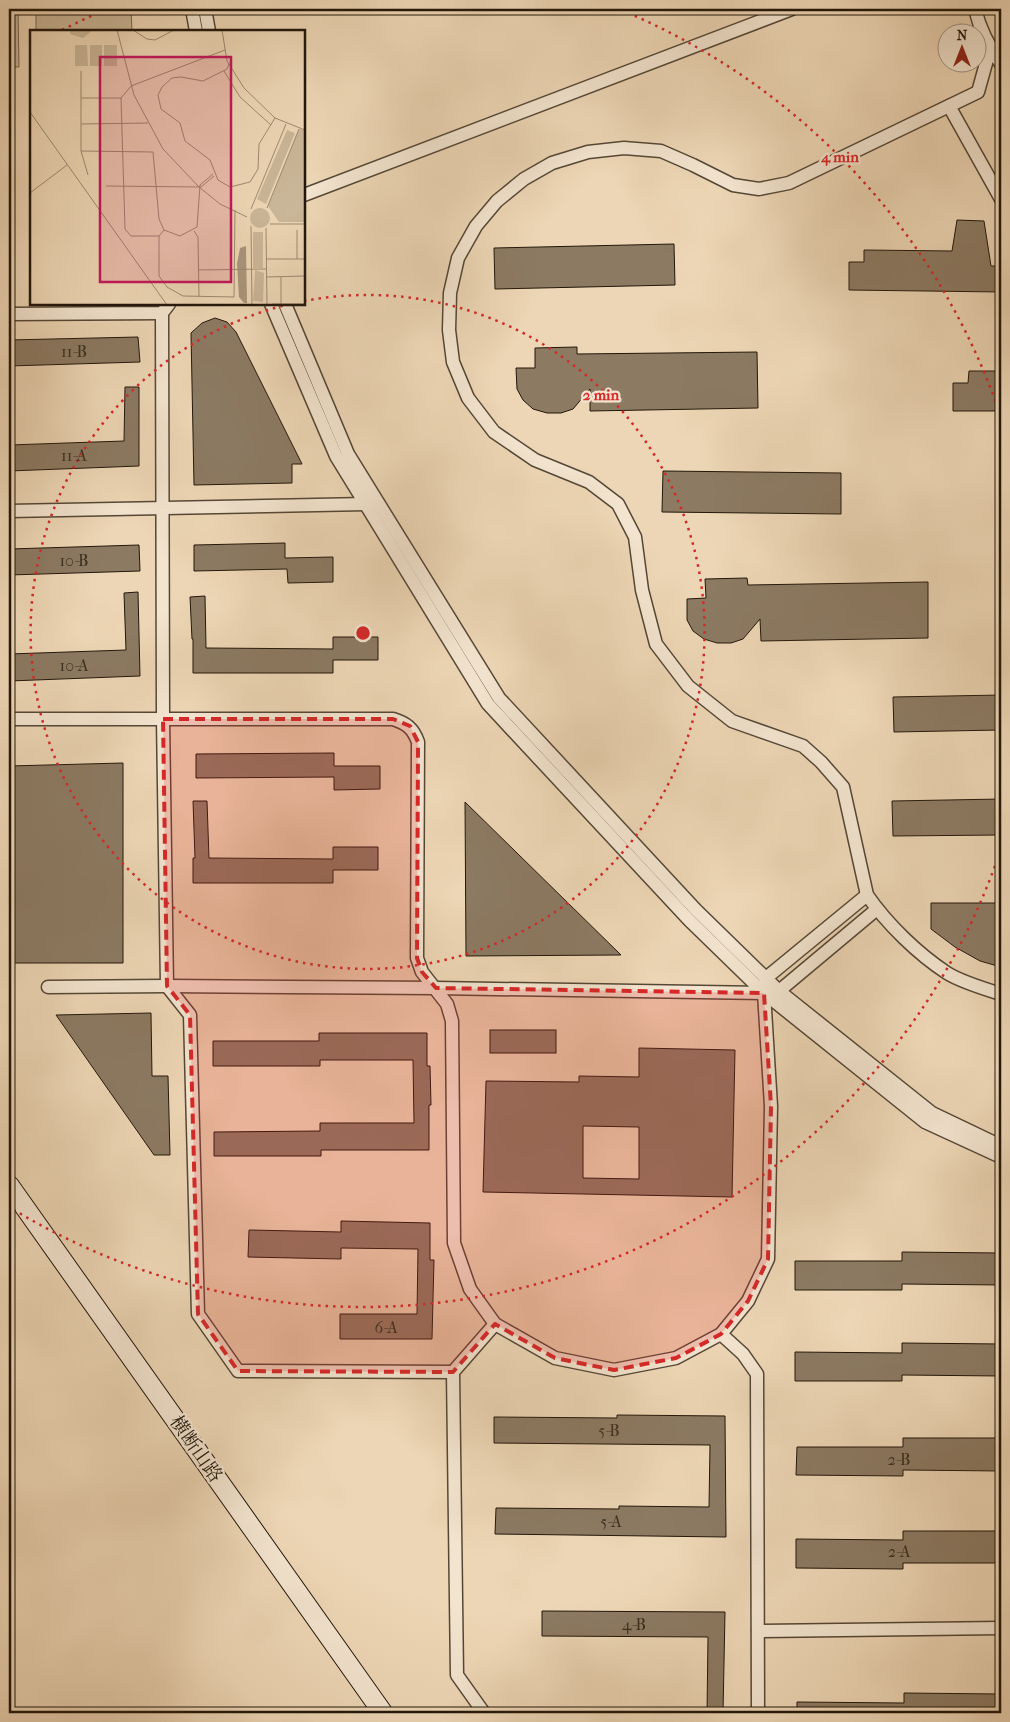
<svg xmlns="http://www.w3.org/2000/svg" width="1010" height="1722" font-family="'IM FELL French Canon','Noto Serif SC',serif">
  <style>
    .green { fill: #cab698; stroke: #766652 }
    .building { fill: #8c7a63; stroke: #22170b; fill-rule: evenodd }
    .lines { fill: none; stroke-linecap: round; stroke-linejoin: round }
    .minor-casing { stroke: #554736; stroke-width: 15 }
    .secondary-casing { stroke: #22170b; stroke-width: 21 }
    .minor { stroke: #f3e4cf; stroke-width: 12 }
    .secondary { stroke: #f3e4cf; stroke-width: 19 }
    .marked { fill: #d62828; fill-opacity: 0.2; stroke: #d62828; stroke-width: 4; stroke-dasharray: 10 6; stroke-linejoin: round }
    .ring { fill: none; stroke: #d62828; stroke-width: 2.5; stroke-dasharray: 2.5 5 }
    .labels { text-anchor: middle; dominant-baseline: central; stroke-width: 4.5; stroke-linejoin: round; paint-order: stroke }
    .number-label { font-size: 16px; fill: #3c3021 }
    .street-label { font-size: 19px; fill: #22170b; stroke: #f3e4cf }
    .inset-road { fill: none; stroke: #9c8a71; stroke-width: 1 }
    .view { fill: #c2185b; fill-opacity: 0.15; stroke: #c2185b; stroke-width: 2.5 }
    .inset-edge { fill: none; stroke: #22170b; stroke-width: 2.5 }
    .centre { fill: #d62828; stroke: #f3e4cf; stroke-width: 2.5 }
    .ring-label { font-size: 15px; text-anchor: middle; font-weight: bold; fill: #d62828; stroke: #f3e4cf; stroke-width: 4.5; stroke-linejoin: round; paint-order: stroke }
  </style>
  <rect width="100%" height="100%" fill="#edd6b5"/>
  <filter id="stains"><feTurbulence type="fractalNoise" baseFrequency=".004" numOctaves="4"/><feColorMatrix values="0 0 0 0 .2 0 0 0 0 .09 0 0 0 0 .02 0 0 0 .5 -.17"/></filter>
  <radialGradient id="worn" r=".72"><stop offset=".6" stop-color="#630" stop-opacity="0"/><stop offset="1" stop-color="#630" stop-opacity=".3"/></radialGradient>
  <g class="green">
    <path d="M9,9h9l1,58h-10z"/>
    <path d="M36,9h95l1,22h-96z"/>
  </g>
  <g class="building">
    <path d="M957,220l27,1 7,45h10v26l-152,-2v-28h15v-12l88,1z"/>
    <path d="M674,244l1,41 -180,4 -1,-41z"/>
    <path d="M215,318l12,4 9,10 66,132h-10v19l-98,2 -3,-152 11,-10z"/>
    <path d="M138,337l2,25 -131,4v-26z"/>
    <path d="M577,347v7l180,-2 1,56 -168,3v-22l-17,20 -12,4h-14l-14,-4 -10,-9 -6,-11 -1,-21h19v-20z"/>
    <path d="M969,371h32v40h-48v-28h15z"/>
    <path d="M125,387h14v79l-130,5v-26l115,-4z"/>
    <path d="M663,471l178,2v41l-179,-2z"/>
    <path d="M285,543v15l48,-1v25l-45,1 -1,-14 -93,2v-26z"/>
    <path d="M139,545l1,26 -131,4v-26z"/>
    <path d="M747,578l1,7 180,-3v56l-167,3 -1,-22 -17,20 -12,4h-14l-13,-4 -11,-8 -6,-11v-21l19,-1 -1,-19z"/>
    <path d="M138,592l2,84 -131,5v-27l117,-4 -2,-57z"/>
    <path d="M205,596l1,52 127,1v-12h45v23h-45v13h-140v-34h-1l-2,-42z"/>
    <path d="M1001,695v35l-107,2 -1,-35z"/>
    <path d="M334,753v13h46v23l-46,1v-13l-138,1v-24z"/>
    <path d="M123,763v200h-114v-197z"/>
    <path d="M1001,799v36l-108,1 -1,-35z"/>
    <path d="M193,801h14l2,57 124,1v-12h45v23h-45v13h-140v-25h2z"/>
    <path d="M465,802l156,153 -155,1z"/>
    <path d="M931,903h70v64l-21,-6 -25,-14 -24,-18z"/>
    <path d="M151,1013l1,63h16l2,79h-16l-98,-140z"/>
    <rect x="490" y="1030" width="66" height="23"/>
    <path d="M319,1033h108v33h3l1,39h-2v45h-108v6h-107v-24l106,-1v-8h94l-1,-63h-93v6h-107v-25h106z"/>
    <path d="M639,1048l96,2 -3,147 -249,-5 3,-111 93,1v-6l60,1zM583,1126l56,1v52l-56,-1z"/>
    <path d="M341,1221l89,2v37h4l-2,79h-92v-25h77l1,-65 -77,-1v11l-93,-2 1,-27 92,2z"/>
    <path d="M902,1252l99,1v32l-99,-1v6h-107v-29h107z"/>
    <path d="M902,1343l99,1v32l-99,-1v6h-107v-29l107,1z"/>
    <path d="M617,1415l108,1 1,121 -231,-3 1,-26 123,1v-3l90,1 1,-62 -216,-2v-26l123,1z"/>
    <path d="M903,1438h98v33l-98,-1v6l-107,-1 1,-28h106z"/>
    <path d="M903,1531h98v32h-98v6l-107,-1v-29l107,1z"/>
    <path d="M542,1611l183,1 -2,101h-16l1,-76 -166,-1z"/>
    <path d="M904,1693l97,1v19h-204v-11l107,1z"/>
  </g>
  <g class="lines">
    <g class="minor-casing">
      <g id="minor">
        <path d="M192,9l4,22"/>
        <path d="M205,9l4,22"/>
        <path d="M975,9c5,21 14,38 26,55"/>
        <path d="M990,49l-12,43 -189,91 -30,6 -26,-4 -40,-20 -32,-14 -37,-3 -36,4 -36,11 -28,16 -27,22 -21,25 -18,32 -8,35 -1,37 4,32 15,36 26,34 41,28 54,22 29,22 17,33 7,53 14,54 32,42 44,35 71,25 18,16 22,25 24,108c20,29 51,59 80,78 11,7 41,17 54,21"/>
        <path d="M949,106l52,93"/>
        <path d="M304,195l488,-186"/>
        <path d="M271,304l65,152 152,248 201,216 75,73 161,129 76,35"/>
        <path d="M285,304l63,150 151,244 197,212 83,81 153,122 69,33"/>
        <path d="M162,313l1,406 4,267 23,29 8,299 40,57 215,1"/>
        <path d="M9,314l153,-1 7,-9"/>
        <path d="M9,511l357,-7 4,-3"/>
        <path d="M9,719h384c13,4 20,9 25,23l-1,216 5,14 25,32 5,17 2,222 16,46 25,35 60,34 59,12 62,-12 45,-24 27,-33 20,-42 3,-153 -7,-113 2,-15 101,-83"/>
        <path d="M48,987l119,-1 269,2 328,5 15,-2 98,-82"/>
        <path d="M721,1334l22,20 14,20 1,339"/>
        <path d="M758,1631l243,-3"/>
        <path d="M484,1713l-27,-38 -4,-303 42,-48"/>
      </g>
    </g>
    <g class="secondary-casing">
      <path id="secondary" d="M9,1185l374,528"/>
    </g>
    <use href="#minor" class="minor"/>
    <use href="#secondary" class="secondary"/>
  </g>
  <path class="marked" d="M163,719h230l17,7 8,16 -1,216 5,14 14,16 328,5 7,113 -3,153 -20,42 -27,33 -45,24 -62,12 -59,-12 -60,-34 -42,48 -215,-1 -40,-57 -8,-299 -23,-29z"/>
  <g class="ring">
    <path d="M304 301A337 337 0 1 1 290 304"/>
    <path d="M1000 852A674 674 0 0 1 11 1208M62 30A674 674 0 0 1 105 10M621 10A674 674 0 0 1 1000 414"/>
  </g>
  <g class="labels">
    <g class="number-label">
      <text x="74" y="351">11-B</text>
      <text x="74" y="455">11-A</text>
      <text x="74" y="560">10-B</text>
      <text x="74" y="665">10-A</text>
      <text x="386" y="1327">6-A</text>
      <text x="609" y="1430">5-B</text>
      <text x="899" y="1459">2-B</text>
      <text x="611" y="1521">5-A</text>
      <text x="899" y="1551">2-A</text>
      <text x="634" y="1624">4-B</text>
    </g>
    <g class="street-label">
      <text transform="translate(196 1449) rotate(55)">横断山路</text>
    </g>
  </g>
  <g transform="translate(30 30)">
    <rect width="275" height="275" fill="#edd6b5"/>
    <path d="M40,0h23l-10,8 -13,-4zM45,15h12l1,21h-13zM60,15h12v21h-12zM74,15h13v21h-13zM269,99l6,1v92h-26l-11,-16zM257,100l8,3 -29,71 -9,-5zM220 188a10 10 0 1 1 20 0a10 10 0 1 1-20 0ZM223,202h10v36h-10zM225,240l9,3 -1,29 -10,-1z" fill="#cab698"/>
    <path d="M216,216l1,57h-3l-5,-6 -2,-33 3,-16z" fill="#a8957b"/>
    <path class="inset-road" d="M87,0l17,65 29,54 36,38 21,17 27,13M103,0l14,9 8,1 19,-10M192,0l5,31 17,27 31,30 30,12M199,34l-2,5 -24,12 -22,-4 -9,1 -10,9 -4,8 3,14 19,14 5,18 25,19 8,20 12,7 20,-5 8,-13 1,-25 16,-26M51,41v80l7,24M194,41l16,26 31,28M101,56l94,-36M51,68h40l11,-13M91,68l4,131 6,7h28M0,82l137,193M51,94l67,-1M51,121l72,1 6,67 5,11 16,6 17,-9 3,-42 13,-11M76,156l95,1 13,-11M0,163l37,-28M237,178l32,-79M221,179l35,-85M240,194h35M221,196l1,79M236,198l1,77M134,200l-5,6v40l8,11 16,9 51,1 1,-87M267,200v29M164,201l4,6 1,59M236,229h39M169,240l67,-1M236,247l39,-1M251,247v27M242,274h33"/>
    <path class="view" d="M70,27h131v225h-131z"/>
    <rect width="275" height="275" class="inset-edge"/>
  </g>
  <circle cx="363" cy="633" r="8" class="centre"/>
  <g class="ring-label">
    <text x="840" y="162">4 min</text>
    <text x="601" y="400">2 min</text>
  </g>
  <rect width="1010" height="1722" fill="none" stroke="#edd6b5" stroke-width="30"/>
  <rect x="10" y="10" width="990" height="1702" fill="none" stroke="#22170b" stroke-width="2.5"/>
  <rect x="15" y="15" width="980" height="1692" fill="none" stroke="#22170b"/>
  <g transform="translate(962 48)"><circle r="24" fill="#f3e4cf" stroke="#9f9281"/>
  <path d="M0-4L9 19L0 12L-9 19Z" fill="#8f2418"/>
  <text y="-8" font-size="14" font-weight="bold" text-anchor="middle" fill="#22170b">N</text>
  </g>
  <rect width="100%" height="100%" filter="url(#stains)"/>
  <rect width="100%" height="100%" fill="url(#worn)"/>
</svg>
